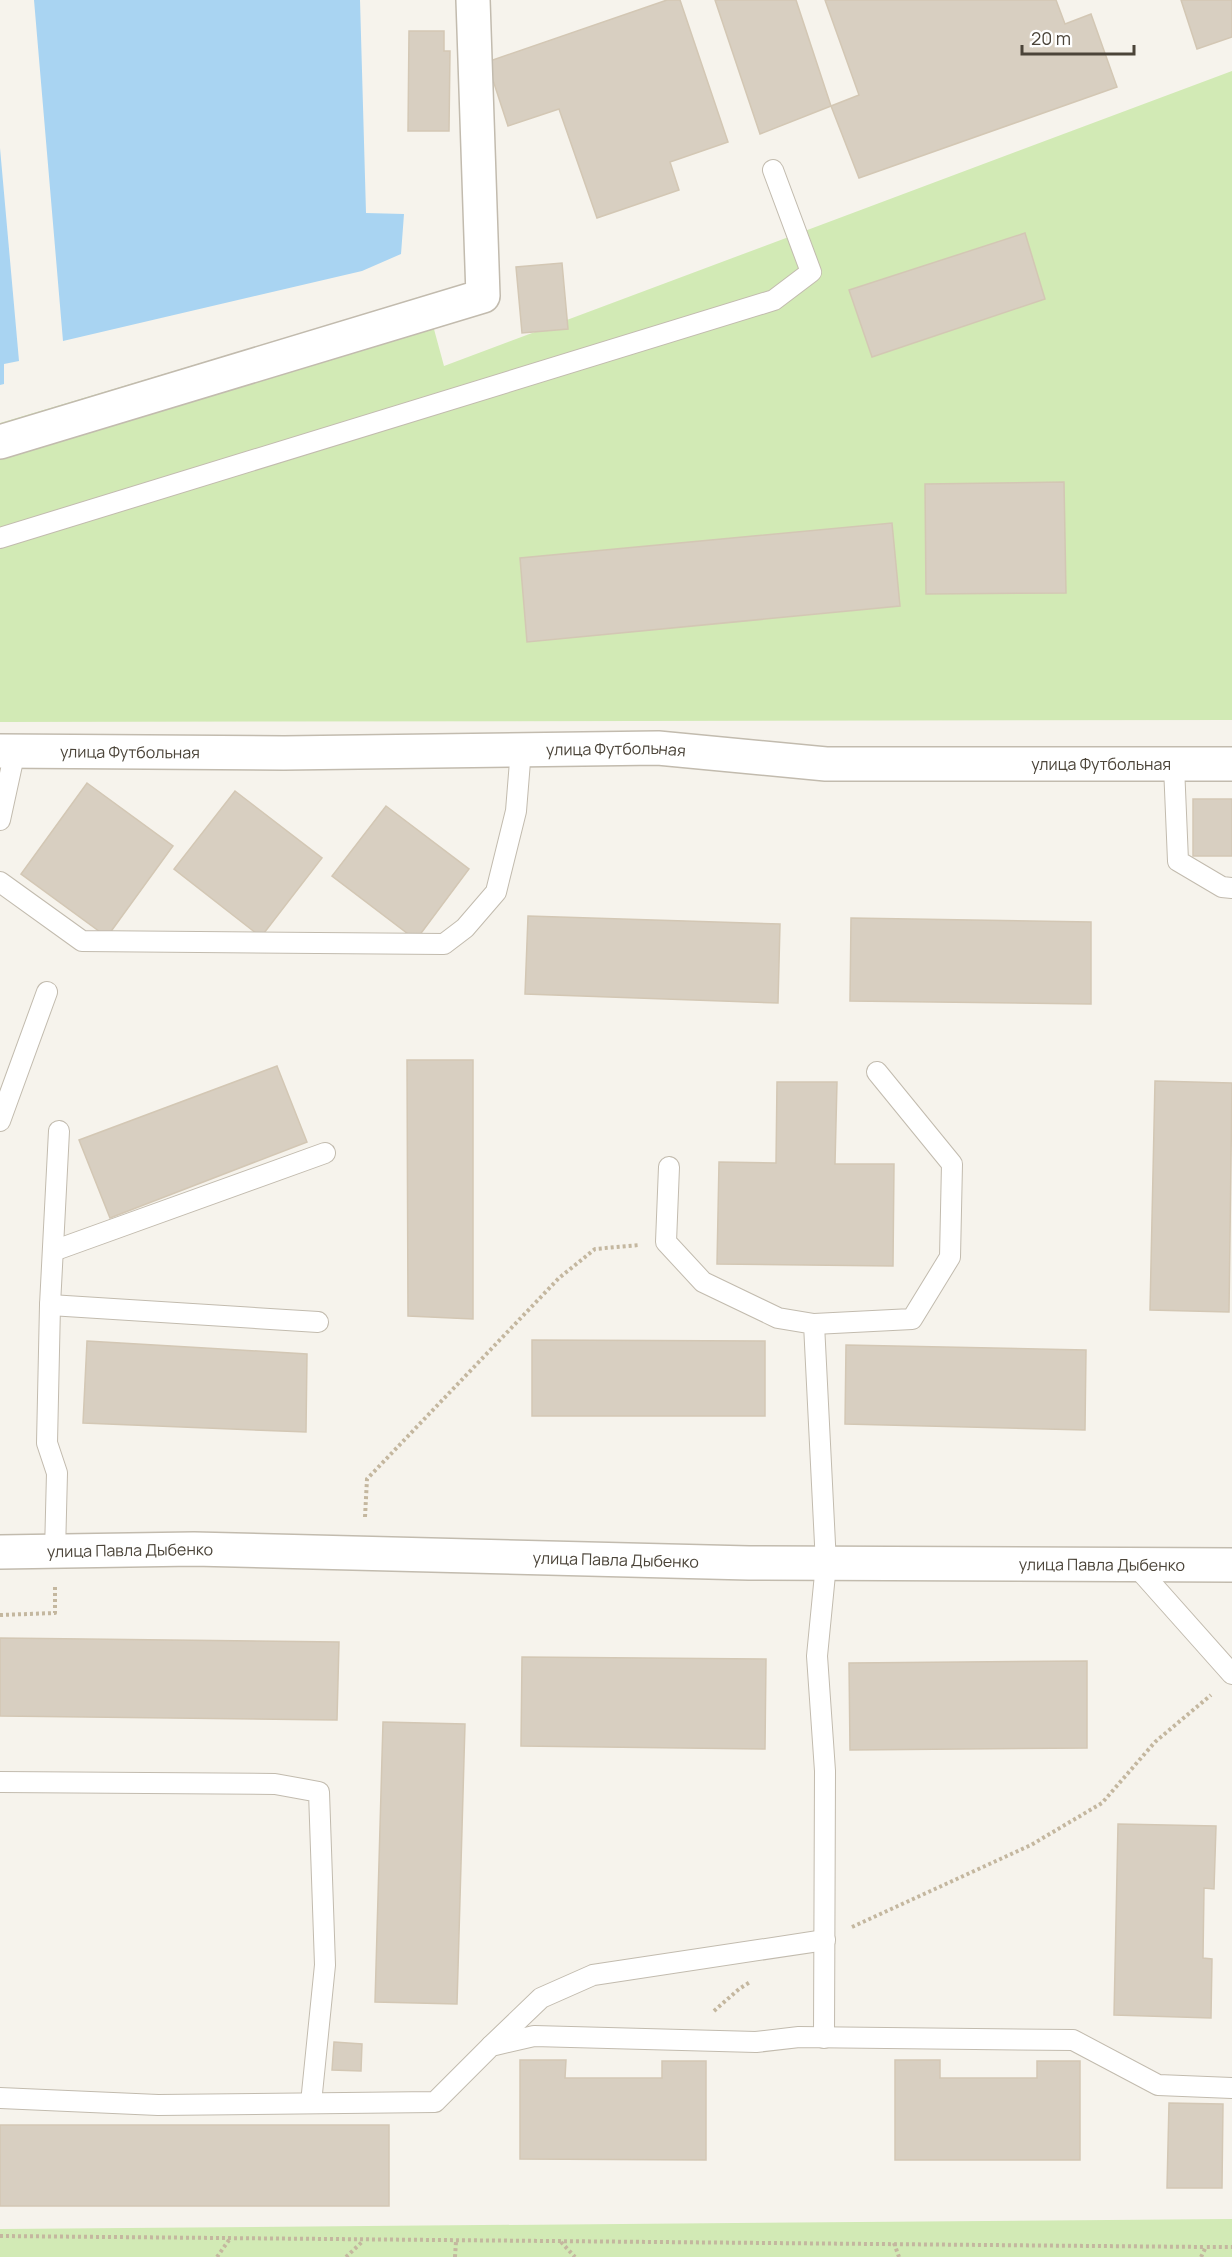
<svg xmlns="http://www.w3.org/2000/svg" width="1232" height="2257" font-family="Manrope,sans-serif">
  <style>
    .green { fill: #d2eab5 }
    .water { fill: #a9d4f2 }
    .building { fill: #d8cfc1; stroke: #d3c7b4; stroke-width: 1.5 }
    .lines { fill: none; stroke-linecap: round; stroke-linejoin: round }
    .lane-casing { stroke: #c2bbae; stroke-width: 22 }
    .street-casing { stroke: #c2bbae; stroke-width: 36 }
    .path { stroke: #c4b79f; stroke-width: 4; stroke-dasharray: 3 3; stroke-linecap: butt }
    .lane { stroke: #fff; stroke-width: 20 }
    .street { stroke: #fff; stroke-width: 33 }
    .labels { text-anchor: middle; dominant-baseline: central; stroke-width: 6; stroke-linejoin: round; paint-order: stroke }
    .street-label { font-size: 16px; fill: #4b4439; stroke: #fff }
  </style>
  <rect width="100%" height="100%" fill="#f6f3ec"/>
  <g class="green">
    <path d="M1232,71v649l-1232,2v-299l425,-127 19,70z"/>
    <path d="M1232,2219v38h-1232v-28z"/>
  </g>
  <g class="water">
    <path d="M34,0h326l6,213 38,1 -3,40 -39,17 -299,70z"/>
    <path d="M0,148l19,213 -15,3v20l-4,1z"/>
  </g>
  <g class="building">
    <path d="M667,0h13l48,142 -58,20 9,28 -82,28 -38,-109 -51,17 -21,-64z"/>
    <path d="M715,0h81l35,106 -71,28z"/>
    <path d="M825,0h231l9,24 26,-10 26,73 -258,91 -28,-72 28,-11z"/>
    <path d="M1181,0h51v37l-35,12z"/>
    <path d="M409,31h35v20h6l-1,80h-41z"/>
    <path d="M1025,233l20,66 -173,58 -23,-67z"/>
    <path d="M562,263l6,66 -46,4 -6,-66z"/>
    <path d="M1064,482l2,111 -140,1 -1,-110z"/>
    <path d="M892,523l8,83 -373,36 -7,-84z"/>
    <path d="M87,783l86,63 -66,91 -86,-63z"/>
    <path d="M235,791l87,67 -61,79 -87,-68z"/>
    <rect x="1193" y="799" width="39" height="57"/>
    <path d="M386,806l83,63 -53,71 -84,-64z"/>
    <path d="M528,916l252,8 -2,79 -253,-9z"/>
    <path d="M851,918l240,4v82l-241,-3z"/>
    <path d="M407,1060h66v259l-65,-3z"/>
    <path d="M277,1066l30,76 -197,76 -31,-78z"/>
    <path d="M1155,1081l77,2 -3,229 -79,-2z"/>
    <path d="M777,1082h60l-2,82h59l-1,102 -176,-2 2,-102 57,1z"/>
    <path d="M532,1340l233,1v75h-233z"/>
    <path d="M87,1341l220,13 -1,78 -223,-9z"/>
    <path d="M846,1345l240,5 -1,80 -240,-6z"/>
    <path d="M0,1638l339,4 -2,78 -337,-4z"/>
    <path d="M522,1657l244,2 -1,90 -244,-3z"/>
    <path d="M1087,1661v87l-237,2 -1,-87z"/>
    <path d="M383,1722l82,2 -8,280 -82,-2z"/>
    <path d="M1118,1824l98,2 -2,63 -10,-1 -1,70 9,1 -1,59 -97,-3z"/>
    <path d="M334,2042l28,2 -1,27 -29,-1z"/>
    <path d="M520,2060h46l-1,18h97v-17h44v99l-186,-1z"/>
    <path d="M895,2060h45v18h97v-17h43v99h-185z"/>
    <path d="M1169,2103l54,1 -1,84h-55z"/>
    <rect x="0" y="2125" width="389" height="81"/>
  </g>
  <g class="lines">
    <g class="lane-casing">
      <g id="lane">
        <path d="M0,538l774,-238 37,-28 -38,-102"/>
        <path d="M1174,766l4,95 44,26 10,1"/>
        <path d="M0,820l15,-69"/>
        <path d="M0,882l82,59 362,3 21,-16 31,-36 20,-81 5,-62"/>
        <path d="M0,1121l47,-129"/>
        <path d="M669,1167l-3,75 37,40 75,36 36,6 12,240 -9,92 8,115 -1,267"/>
        <path d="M53,1251l272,-98"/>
        <path d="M50,1305l268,17"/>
        <path d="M814,1324l98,-5 38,-62 2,-93 -75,-92"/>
        <path d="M55,1552l2,-79 -10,-30 3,-138 9,-174"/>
        <path d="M1135,1565l97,109"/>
        <path d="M0,1782l275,2 44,8 6,173 -14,138"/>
        <path d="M491,2046l50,-48 52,-23 232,-35"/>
        <path d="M0,2098l158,7 277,-3 56,-56 43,-10 222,6 43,-5 274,3 85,45 74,3"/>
      </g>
    </g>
    <g class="street-casing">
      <g id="street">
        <path d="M0,442l483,-146 -10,-296"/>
        <path id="s1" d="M0,751l284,2 374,-5 168,16h406"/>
        <path id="s2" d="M0,1552l194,-3 555,14 483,2"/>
      </g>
    </g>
    <g class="path">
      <path d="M365,1517l2,-38 192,-201 36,-29 44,-4"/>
      <path d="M0,1615l55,-2v-28"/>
      <path d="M852,1927l179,-82 71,-42 53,-61 56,-47"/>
      <path d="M714,2011l25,-22 11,-7"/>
      <path d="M0,2236l1206,11"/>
      <path d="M561,2242l14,15"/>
      <path d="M894,2243l5,14"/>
      <path d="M217,2257l12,-17"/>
      <path d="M346,2257l17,-16"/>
      <path d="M455,2257l1,-16"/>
      <path d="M1201,2257l5,-10h26"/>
    </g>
    <use href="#lane" class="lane"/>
    <use href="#street" class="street"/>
  </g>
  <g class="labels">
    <g class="street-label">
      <text stroke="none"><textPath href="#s1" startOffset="616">улица Футбольная</textPath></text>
      <text stroke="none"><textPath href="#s1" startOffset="130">улица Футбольная</textPath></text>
      <text stroke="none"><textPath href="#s1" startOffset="1102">улица Футбольная</textPath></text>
      <text stroke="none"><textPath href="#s2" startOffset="130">улица Павла Дыбенко</textPath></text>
      <text stroke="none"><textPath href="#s2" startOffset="616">улица Павла Дыбенко</textPath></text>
      <text stroke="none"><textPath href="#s2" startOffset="1102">улица Павла Дыбенко</textPath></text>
    </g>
  </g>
  <path d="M1022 45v9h112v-9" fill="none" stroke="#4b4439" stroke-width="3"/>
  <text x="1031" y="45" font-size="18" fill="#4b4439" stroke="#ffffff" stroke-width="4.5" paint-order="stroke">20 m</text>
</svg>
